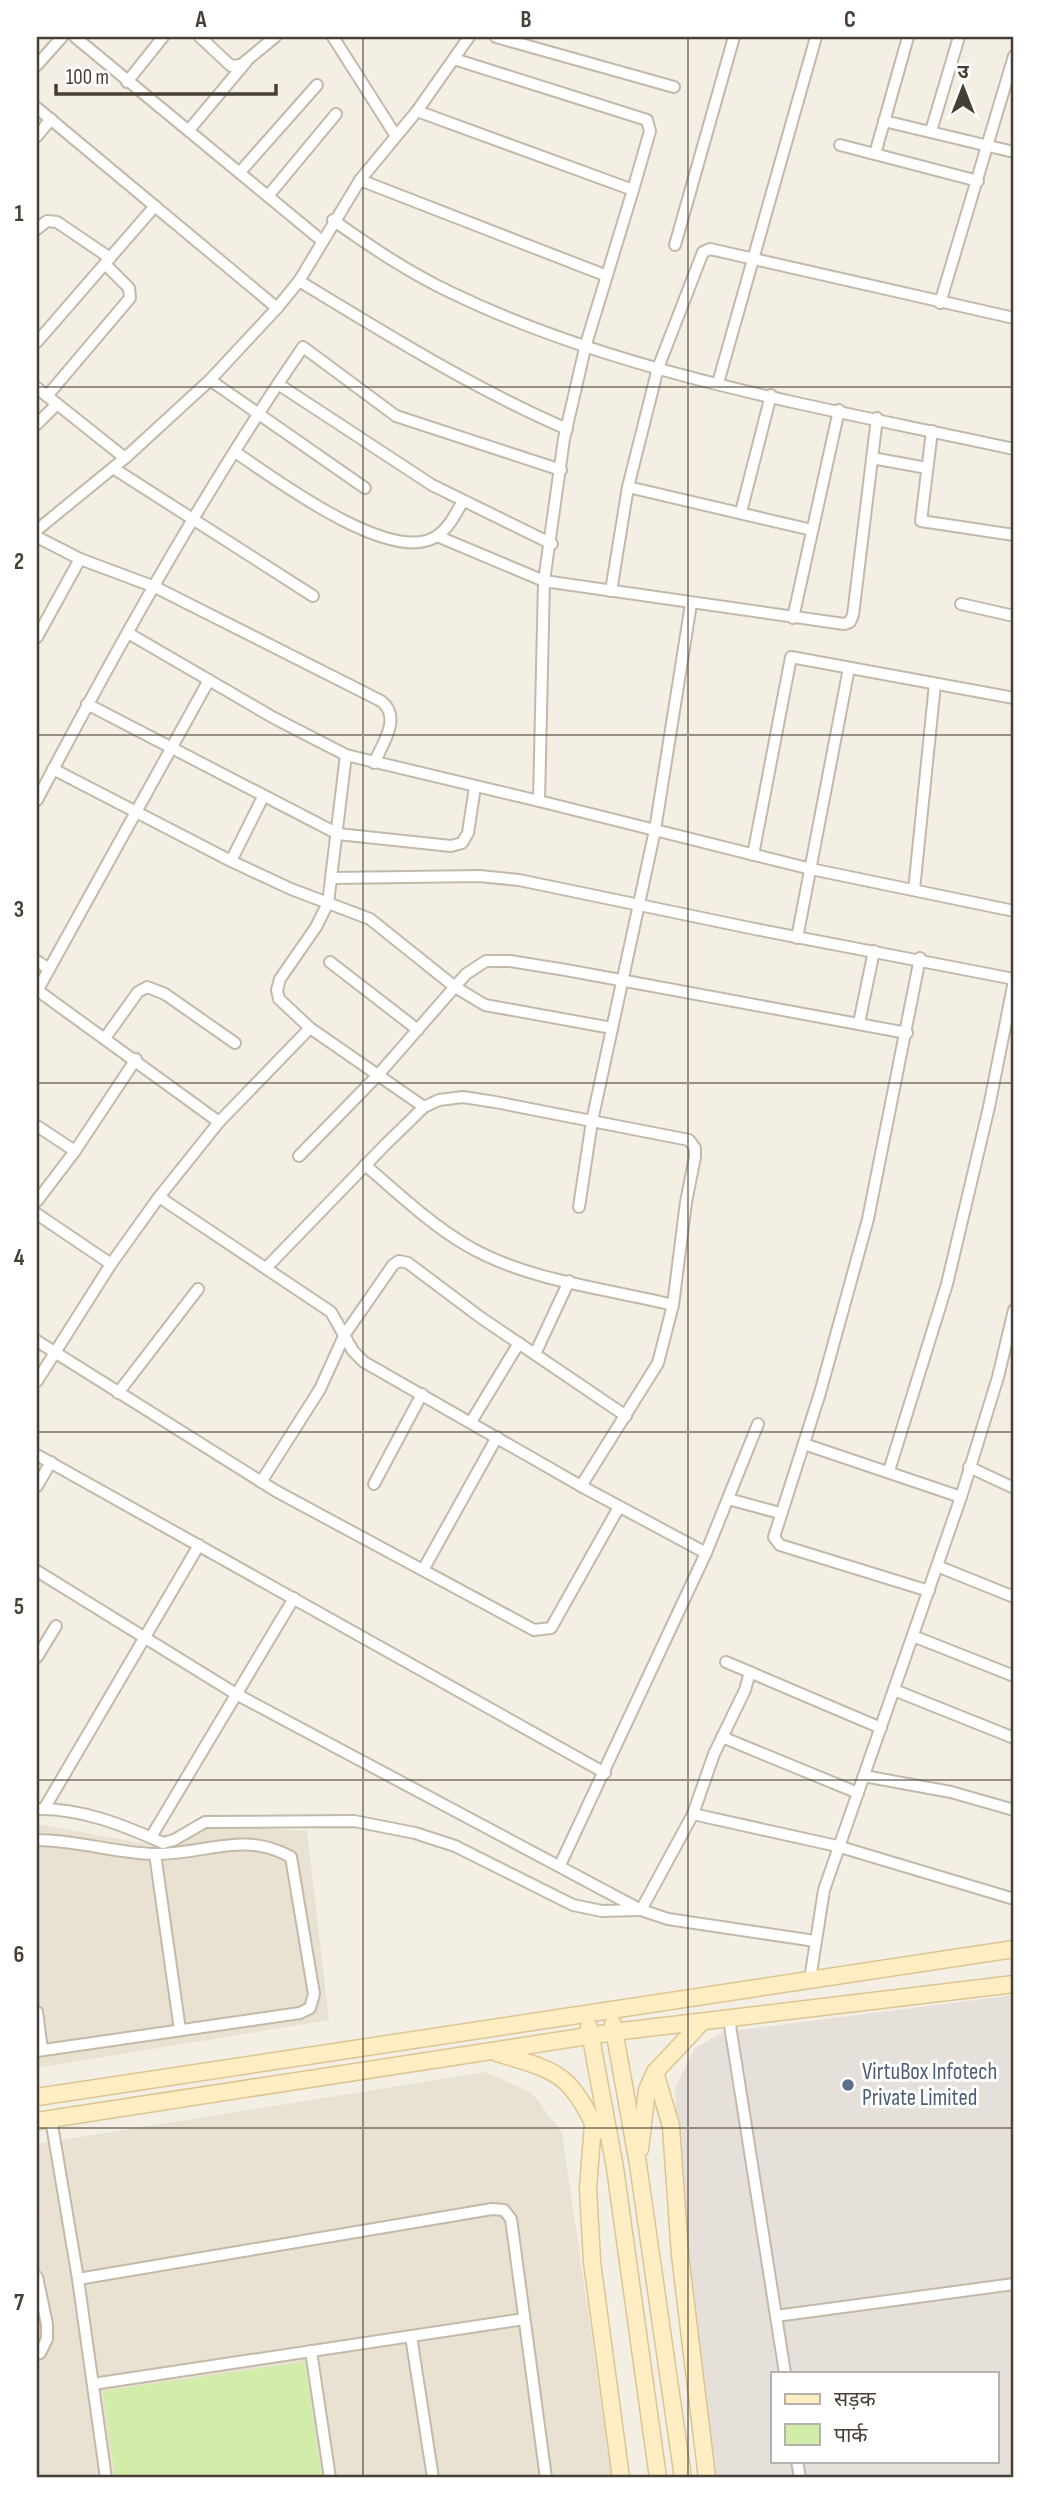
<svg xmlns="http://www.w3.org/2000/svg" width="1051" height="2515" font-family="'Sofia Sans Condensed','Noto Sans Devanagari',sans-serif">
  <style>
    .residential { fill: #e9e1d2 }
    .industrial { fill: #e6e0da; fill-rule: evenodd }
    .green { fill: #d1eda9 }
    .lines { fill: none; stroke-linecap: round; stroke-linejoin: round }
    .street-casing { stroke: #c4b9a9; stroke-width: 14 }
    .secondary-casing { stroke: #dcc591; stroke-width: 19 }
    .street { stroke: #fff; stroke-width: 10 }
    .secondary { stroke: #ffeec4; stroke-width: 16 }
    .grid { fill: none; stroke: #473f34; stroke-width: 2; stroke-opacity: 0.55 }
    .service-dot { fill: #5c6f8a; stroke: #fff; stroke-width: 2.5 }
    .labels { text-anchor: middle; dominant-baseline: central; stroke-width: 6; stroke-linejoin: round; paint-order: stroke }
    .service-label { font-size: 23px; fill: #4e5e75; stroke: #fff; text-anchor: start }
    .neatline { fill: none; stroke: #473f34; stroke-width: 2.5 }
    .grid-label { font-size: 23px; text-anchor: middle; font-weight: bold; fill: #473f34 }
  </style>
  <rect width="100%" height="100%" fill="#f4efe5"/>
  <g class="residential">
    <path d="M37,1824l137,25 36,-23 97,5 22,189 -292,48z"/>
    <path d="M485,2072l47,21 30,40 50,345h-575v-334z"/>
  </g>
  <path class="industrial" d="M1014,1995v483h-307l-19,-127 -13,-263 20,-40 29,-16zM773,2373h224v88h-224z"/>
  <path class="green" d="M305,2362l17,116h-207l-12,-87z"/>
  <g class="lines">
    <g class="street-casing">
      <g id="street">
        <path d="M75,37l246,203"/>
        <path d="M200,37l31,29 10,-1 34,-28"/>
        <path d="M333,37l63,99"/>
        <path d="M496,37l178,50"/>
        <path d="M454,59l193,61 3,11 -17,59"/>
        <path d="M37,65l25,-28"/>
        <path d="M127,82l36,-45"/>
        <path d="M37,108l240,200"/>
        <path d="M417,111l216,79 -47,154 -22,95 -20,142 -5,220 272,68 203,42"/>
        <path d="M884,121l130,31"/>
        <path d="M189,130l57,-68"/>
        <path d="M931,131l28,-94"/>
        <path d="M37,136l14,-17"/>
        <path d="M840,145l138,36"/>
        <path d="M875,154l33,-117"/>
        <path d="M240,172l77,-87"/>
        <path d="M360,180l247,96"/>
        <path d="M268,196l68,-82"/>
        <path d="M333,220c38,27 75,52 117,72 173,84 377,116 564,157"/>
        <path d="M37,229l10,-8 10,1 53,36"/>
        <path d="M675,245l59,-208"/>
        <path d="M299,281c88,53 173,107 268,148"/>
        <path d="M940,303l74,-247"/>
        <path d="M37,342l118,-136"/>
        <path d="M210,380l155,108"/>
        <path d="M718,383l98,-346"/>
        <path d="M278,384l154,101 120,59"/>
        <path d="M37,388l88,70"/>
        <path d="M47,396l83,-98 -1,-10 -24,-24"/>
        <path d="M37,424l20,-20"/>
        <path d="M932,431l-11,90 93,14"/>
        <path d="M235,452c39,26 157,115 202,84 12,-8 19,-23 26,-35"/>
        <path d="M872,458l55,10"/>
        <path d="M113,468l200,128"/>
        <path d="M628,487l30,-119 45,-116 7,-3 304,69"/>
        <path d="M741,512l30,-117"/>
        <path d="M37,530l88,-72 85,-78 67,-72 22,-27 61,-101 57,-69 52,-74"/>
        <path d="M437,536l107,45 300,43 6,-2 3,-7 24,-197"/>
        <path d="M37,537l43,22 75,28 226,114c21,16 2,42 -7,62"/>
        <path d="M611,591l17,-104 184,43"/>
        <path d="M961,604l53,12"/>
        <path d="M793,618l46,-208"/>
        <path d="M128,633l146,85 72,37 193,46"/>
        <path d="M37,637l43,-78"/>
        <path d="M87,704l251,130 113,12 11,-3 6,-10 7,-46"/>
        <path d="M346,755l-18,148 -12,24 -36,52 -3,11 2,9 31,29 114,79"/>
        <path d="M53,769l178,92 60,28 79,30 85,68 30,18 127,23"/>
        <path d="M37,800c81,-154 167,-309 266,-453l93,69 165,54"/>
        <path d="M753,855l38,-198 223,41"/>
        <path d="M231,861l32,-64"/>
        <path d="M333,878l146,-2 40,4 236,49 259,50"/>
        <path d="M914,890l21,-206"/>
        <path d="M797,938l52,-270"/>
        <path d="M920,958l-52,261 -48,174 -46,144 6,8 149,46"/>
        <path d="M37,961l12,8"/>
        <path d="M330,962l88,68"/>
        <path d="M37,990l182,132"/>
        <path d="M37,991l172,-311"/>
        <path d="M859,1023l15,-72"/>
        <path d="M105,1038l33,-46 9,-5 18,7 70,49"/>
        <path d="M37,1126l38,25"/>
        <path d="M299,1156l79,-81 88,-101 20,-13h24l56,9 341,63"/>
        <path d="M365,1165c33,28 64,58 101,80 61,36 139,43 207,60"/>
        <path d="M159,1197l60,-75 91,-94"/>
        <path d="M37,1201l38,-50 61,-92"/>
        <path d="M579,1207l13,-86 63,-291 36,-226"/>
        <path d="M37,1214l74,50"/>
        <path d="M267,1267l119,-123 38,-37 15,-7 24,-3 32,5 194,38 6,8v9l-9,45 -13,103 -15,58 -77,123"/>
        <path d="M37,1341l239,150 258,139 17,-2 68,-121"/>
        <path d="M535,1354l34,-73"/>
        <path d="M37,1381l74,-117 48,-67 172,115 22,39 11,11 217,124 125,67"/>
        <path d="M118,1393l80,-104"/>
        <path d="M471,1422l48,-79"/>
        <path d="M804,1444l157,53"/>
        <path d="M37,1455l568,318"/>
        <path d="M969,1467l45,21"/>
        <path d="M889,1471l58,-187 42,-177 25,-126"/>
        <path d="M261,1482l59,-93 25,-55 48,-69 6,-4 9,2 72,54 146,99"/>
        <path d="M374,1484l48,-90"/>
        <path d="M37,1486l14,-24"/>
        <path d="M728,1499l52,14"/>
        <path d="M937,1566l77,31"/>
        <path d="M423,1570l74,-133"/>
        <path d="M37,1571l199,123 405,216 27,9 147,22"/>
        <path d="M913,1636l101,40"/>
        <path d="M37,1657l19,-31"/>
        <path d="M726,1662l155,66"/>
        <path d="M894,1690l120,48"/>
        <path d="M722,1737l136,56"/>
        <path d="M864,1776l87,16 63,18"/>
        <path d="M37,1809c44,-1 86,16 126,34l11,-3 31,-18 149,-1 61,12 40,13 118,59 29,6 39,-1 52,-96 21,-60 31,-64 5,-18"/>
        <path d="M44,1809l155,-264"/>
        <path d="M693,1814l144,32 177,53"/>
        <path d="M151,1837l143,-239"/>
        <path d="M37,1840c39,0 78,13 117,14 51,1 88,-24 137,3l23,137 -4,14 -10,5 -263,38"/>
        <path d="M155,1854l25,176"/>
        <path d="M560,1865l146,-312 52,-129"/>
        <path d="M810,1979l14,-89 137,-393 37,-120 16,-67"/>
        <path d="M37,2012l5,38"/>
        <path d="M729,2019l56,354"/>
        <path d="M51,2119l27,160 28,199"/>
        <path d="M37,2277l10,47v15l-7,14 -3,1"/>
        <path d="M78,2279l414,-70 12,1 7,9 35,259"/>
        <path d="M776,2316l238,-32"/>
        <path d="M411,2336l22,142"/>
        <path d="M311,2351l19,127"/>
        <path d="M93,2384l431,-65"/>
        <path d="M797,2461l3,17"/>
      </g>
    </g>
    <g class="secondary-casing">
      <g id="secondary">
        <path d="M613,2024l25,140 45,314"/>
        <path d="M589,2027l26,141 43,310"/>
        <path d="M497,2053c60,18 72,19 100,78"/>
        <path d="M655,2072l16,54 9,129 27,223"/>
        <path d="M37,2097l977,-148"/>
        <path d="M37,2121l577,-89 400,-48"/>
        <path d="M593,2124l-5,64 4,74 29,216"/>
        <path d="M640,2149l7,-59 8,-18 47,-50"/>
      </g>
    </g>
    <use href="#street" class="street"/>
    <use href="#secondary" class="secondary"/>
  </g>
  <path class="grid" d="M363,37v2441M688,37v2441M37,387h977M37,735h977M37,1083h977M37,1432h977M37,1780h977M37,2128h977"/>
  <circle class="service-dot" cx="848" cy="2085" r="7"/>
  <g class="labels">
    <g class="service-label">
      <text x="862" y="2072">VirtuBox Infotech<tspan x="862" dy="26">Private Limited</tspan></text>
    </g>
  </g>
  <rect width="1051" height="2515" fill="none" stroke="#ffffff" stroke-width="77"/>
  <rect x="771" y="2372" width="228" height="91" fill="#ffffff" stroke="#b5b2ae" stroke-width="2"/>
  <rect x="785" y="2394" width="35" height="10" fill="#ffeec4" stroke="#b5b2ae" stroke-width="2"/>
  <text x="834" y="2406" font-size="21" fill="#473f34">सड़क</text>
  <rect x="785" y="2424" width="35" height="21" fill="#d1eda9" stroke="#b5b2ae" stroke-width="2"/>
  <text x="834" y="2442" font-size="21" fill="#473f34">पार्क</text>
  <g transform="translate(963 88)" stroke="#ffffff" stroke-width="5" paint-order="stroke">
  <path d="M0-5L12 26L0 18L-12 26Z" fill="#473f34"/>
  <text y="-10" font-size="19" font-weight="bold" text-anchor="middle" fill="#473f34">उ</text>
  </g>
  <path d="M56 84v10h220v-10" fill="none" stroke="#473f34" stroke-width="3.5"/>
  <text x="66" y="84" font-size="21" fill="#473f34" stroke="#ffffff" stroke-width="5" paint-order="stroke">100 m</text>
  <rect x="38" y="38" width="974" height="2438" class="neatline"/>
  <g class="grid-label">
    <text x="201" y="27">A</text>
    <text x="526" y="27">B</text>
    <text x="850" y="27">C</text>
    <text x="19" y="221">1</text>
    <text x="19" y="569">2</text>
    <text x="19" y="917">3</text>
    <text x="19" y="1265">4</text>
    <text x="19" y="1614">5</text>
    <text x="19" y="1962">6</text>
    <text x="19" y="2310">7</text>
  </g>
</svg>
